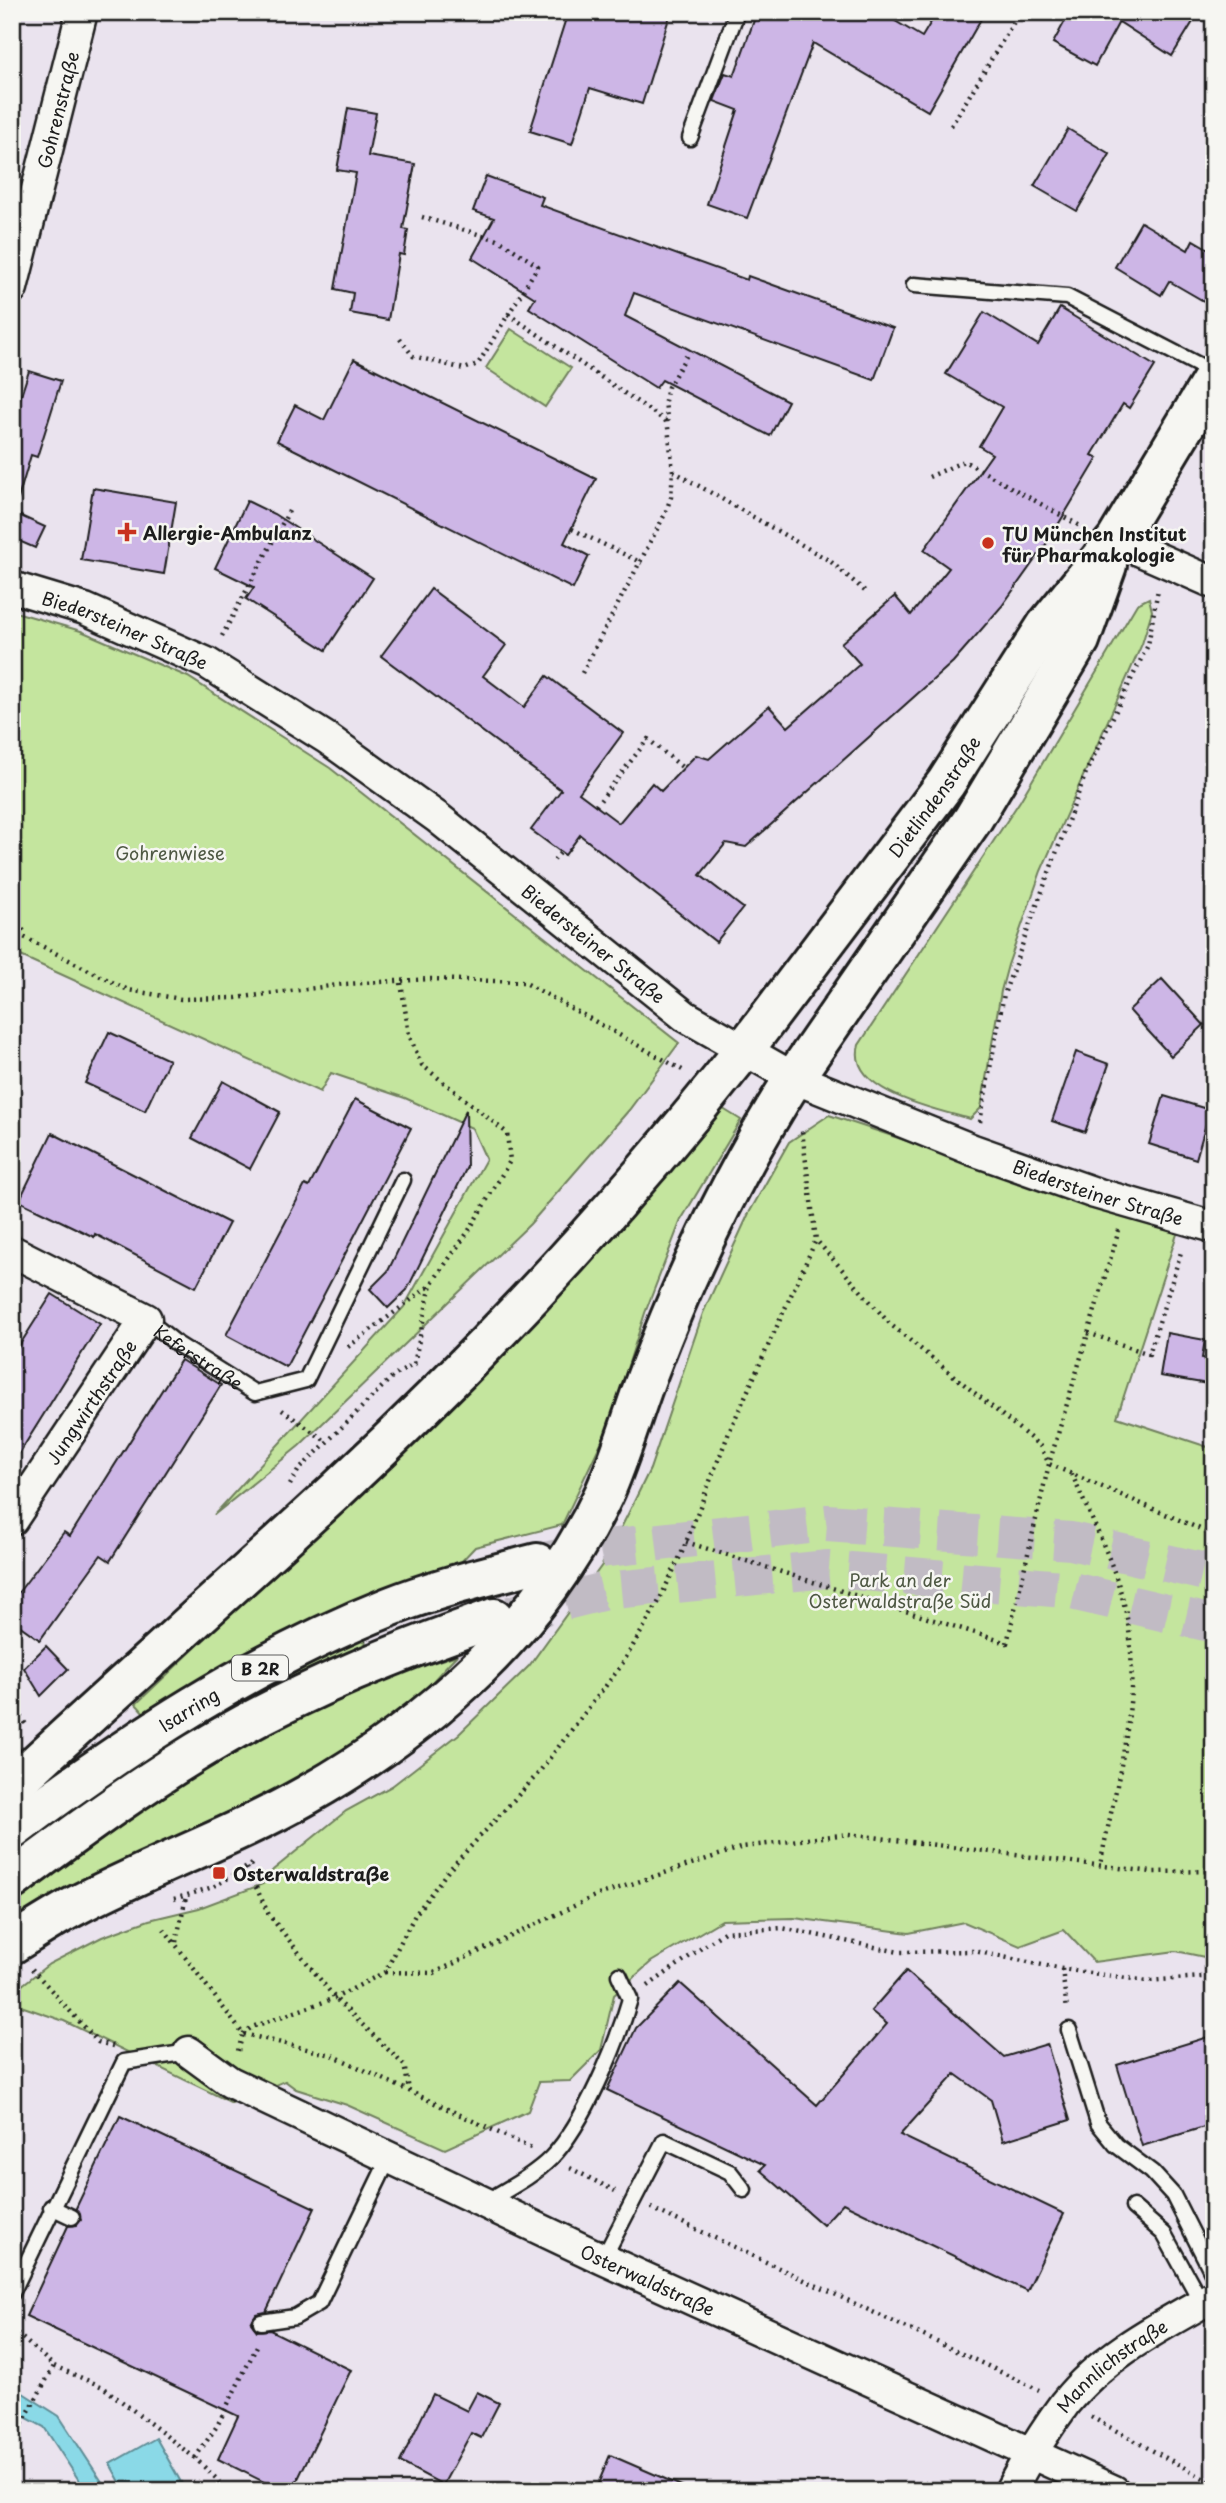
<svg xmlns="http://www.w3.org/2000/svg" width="1226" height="2503" font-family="'Playpen Sans',sans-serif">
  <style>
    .green { fill: #c4e59e; stroke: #70805d; stroke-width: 2 }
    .water { fill: #8ad9e7; stroke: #5e8d96; stroke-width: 2 }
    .building { fill: #cdb6e6; stroke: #1c1c1c; stroke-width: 2 }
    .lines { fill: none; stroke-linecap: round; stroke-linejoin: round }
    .highway-tunnel { stroke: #c1bbc4; stroke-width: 38; stroke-dasharray: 38 19; stroke-linecap: butt }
    .lane-casing { stroke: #1c1c1c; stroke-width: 19 }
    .street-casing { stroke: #1c1c1c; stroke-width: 35 }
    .secondary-casing { stroke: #1c1c1c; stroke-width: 44 }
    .highway-casing { stroke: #1c1c1c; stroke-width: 44 }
    .path { stroke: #1c1c1c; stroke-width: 4.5; stroke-dasharray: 2 5; stroke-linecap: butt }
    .lane { stroke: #f6f6f2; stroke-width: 14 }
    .street { stroke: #f6f6f2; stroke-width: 30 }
    .secondary { stroke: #f6f6f2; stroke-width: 38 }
    .highway { stroke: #f6f6f2; stroke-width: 38 }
    .poi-dot { fill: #c8321e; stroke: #f6f6f2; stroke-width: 2.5 }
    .labels { text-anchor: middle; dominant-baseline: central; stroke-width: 5; stroke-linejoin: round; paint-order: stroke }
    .shield { fill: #f6f6f2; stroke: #5d5d5c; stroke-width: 2 }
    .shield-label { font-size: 16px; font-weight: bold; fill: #1c1c1c }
    .street-label { font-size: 18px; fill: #1c1c1c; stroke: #f6f6f2 }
    .poi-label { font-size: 18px; font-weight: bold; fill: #1c1c1c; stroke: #f6f6f2; text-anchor: start }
    .park-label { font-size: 18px; fill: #4e5843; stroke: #f6f6f2 }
  </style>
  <rect width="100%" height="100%" fill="#eae3ee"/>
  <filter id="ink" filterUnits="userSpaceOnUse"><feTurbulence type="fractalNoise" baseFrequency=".0143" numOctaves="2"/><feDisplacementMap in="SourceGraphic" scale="14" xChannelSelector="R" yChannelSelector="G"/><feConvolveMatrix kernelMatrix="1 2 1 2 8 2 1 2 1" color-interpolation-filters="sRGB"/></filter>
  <g filter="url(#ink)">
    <g class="green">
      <path d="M511,329l60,39 -26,39 -59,-39z"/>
      <path d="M1149,598l3,13 -10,33 -101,227 -33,94 -7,26 -20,117 -11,11c-31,-9 -124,-27 -111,-74l161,-244 117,-197z"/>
      <path d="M12,611l69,20 107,46 142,91 349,275 -50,67 -99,114 -231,222 -85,69 190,-208 82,-148 -14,-31 -67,-30 -74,-25 -11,19 -308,-140z"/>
      <path d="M720,1107l21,13 -60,100 -36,93 -37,115 -46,97 -87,22 -15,16 -107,41 -77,35 -132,74 -8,-9 236,-224z"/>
      <path d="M829,1115l349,116 -61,186 97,32v510l-38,-8 -82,11 -30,-32 -44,16 -56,-24 -55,11 -115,-15 -72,2 -71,42 -37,33 -13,55 -31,31 -31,1 -11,29 -83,38 -98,-44 -51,-16 -11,-8 -53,22 -168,-82 -52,-18v-10l37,-29 53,-27 47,-17 50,-12 64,-24 10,-14 73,-59 46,-25 67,-52 70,-68 73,-101 25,-49 23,-47 53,-156 46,-100 40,-71z"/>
      <path d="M364,1636l3,12 -355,217v-11l91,-72 111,-72z"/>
      <path d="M457,1655c-16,16 -31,35 -48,50 -118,95 -270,136 -397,217v-20l121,-92 155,-92 115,-46z"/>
    </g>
    <g class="water">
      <path d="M12,2386l47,30 49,75h-22l-42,-64 -32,-17z"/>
      <path d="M156,2438l30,53h-61l-15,-27z"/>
    </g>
    <g class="building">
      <path d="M568,12h103l-29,92 -52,-16 -18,56 -42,-13z"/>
      <path d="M757,12h123l42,25 15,-25h48l-57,99 -115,-68 -66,175 -40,-14 31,-94 -24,-9 11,-28 9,3z"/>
      <path d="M1070,12h129l-27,44 -53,-34 -24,44 -42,-23z"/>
      <path d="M348,108l28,5 -8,43 47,8 -12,65 5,1 -4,25 -5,-1 -11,66 -38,-7 3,-20 -18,-4 21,-116 -19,-3z"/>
      <path d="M1068,129l42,25 -33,57 -43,-25z"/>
      <path d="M486,176l57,21 -3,8 207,75 1,-4 145,52 -19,52 -240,-87 -9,23 163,85 -18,35 -108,-56 -6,8 -127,-80 6,-10 -63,-40 22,-40 -21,-7z"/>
      <path d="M1141,222l47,28 5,-10 21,12v55l-45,-26 -8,14 -46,-28z"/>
      <path d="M1060,308l95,58 -26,42 -6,-4 -31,51 6,3 -49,82 -47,66 -49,56 -207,185 -20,-4 -26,32 43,33 -27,34 -136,-107 -15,20 -34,-25 30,-40 -180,-134 50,-67 75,56 -23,31 41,31 23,-31 76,57 -44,60 40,30 33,-40 9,8 35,-36 13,4 60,-53 19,21 72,-63 -19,-21 54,-47 16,19 38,-47 -25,-18 68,-96 -13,-8 23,-39 -56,-33 38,-62 54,33z"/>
      <path d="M354,359l242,120 -32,64 25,13 -16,33 -296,-148 18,-36 29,15z"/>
      <path d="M29,371l32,10 -24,76 -6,-2 -13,44 -6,-1v-75z"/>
      <path d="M93,488l83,14 -12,72 -83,-14z"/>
      <path d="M247,501l27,13 99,64 -47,72 -80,-51 8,-12 -39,-19z"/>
      <path d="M12,512l33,15 -10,21 -23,-10z"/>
      <path d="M1162,979l42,46 -33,31 -42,-46z"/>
      <path d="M109,1032l60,28 -24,51 -60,-28z"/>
      <path d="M1076,1052l33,12 -24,68 -33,-11z"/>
      <path d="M223,1081l57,31 -30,57 -58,-31z"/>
      <path d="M1164,1096l46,14 -14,49 -47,-15z"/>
      <path d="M355,1099l56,29 -125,239 -60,-32 79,-150 4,2z"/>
      <path d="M466,1110l1,57 -60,123 -19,18 -18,-19 18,-18z"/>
      <path d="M52,1133l177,90 -33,64 -101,-53 -1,3 -75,-36z"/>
      <path d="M52,1294l48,30 -88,141v-108z"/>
      <path d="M1167,1333l38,7 -3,18 12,2v25l-54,-9z"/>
      <path d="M181,1360l40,25 -111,176 -9,-6 -61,85 -28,-20v-19l52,-69 6,4z"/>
      <path d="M46,1646l22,23 -27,27 -17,-28z"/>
      <path d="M906,1971l98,86 43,-13 23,76 -67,21 -12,-41 -36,-26 -55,61 164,79 -37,77 -184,-88 -20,22 -63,-55 5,-5 -158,-75 29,-62 44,-45 137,122 70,-81 -16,-13z"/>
      <path d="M1214,2035v89l-72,22 -25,-81z"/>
      <path d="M120,2116l195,92 -49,104 -10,2 -5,9 6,8 13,-1 81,40 -59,121h-10l-64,-32 20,-43 -212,-100 42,-90 9,-1 4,-5 -5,-12z"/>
      <path d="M477,2392l22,11 -18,35 -10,-5 -28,52 -43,-23 33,-68 34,17z"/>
      <path d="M610,2455l83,36h-98z"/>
    </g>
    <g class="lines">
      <g class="highway-tunnel">
        <path d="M544,1561l63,-13 220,-25 244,18 143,33"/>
        <path d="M510,1615l95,-24 223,-22 235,20 151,35"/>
      </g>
      <g class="lane-casing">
        <g id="lane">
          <path d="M690,138l47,-126"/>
          <path d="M914,285l153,12 147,76"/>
          <path id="s1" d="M146,1319l31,25 78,49 51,-13 97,-200"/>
          <path d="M1069,2030l29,93 18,22 36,27 21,23 41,81"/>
          <path d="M484,2203c23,-14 48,-26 67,-45 33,-34 66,-114 79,-159l-11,-24"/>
          <path d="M51,2207l21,10"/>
          <path d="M1133,2207l31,27 38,69"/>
          <path d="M603,2259l61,-118 66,31 14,18"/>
          <path d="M12,2293l112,-231 65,-10"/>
          <path d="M261,2322l34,-5 24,-14 70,-145"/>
        </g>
      </g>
      <g class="street-casing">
        <g id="street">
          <path id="s2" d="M12,288l70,-276"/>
          <path d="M1116,540l98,43"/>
          <path id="s3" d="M12,587l73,22 122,54 121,76 110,79 247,198 109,62 179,72 122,43 119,34"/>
          <path d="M12,1251l134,68 -134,201"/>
          <path id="s4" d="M189,2052l41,30 373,177 511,232"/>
          <path id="s5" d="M1010,2491c16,-30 35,-61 55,-88 38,-48 96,-77 149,-107"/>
        </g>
      </g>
      <g class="secondary-casing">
        <g id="secondary">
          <path id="s6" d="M744,1050l202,-267 100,-157 70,-86 98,-163"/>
          <path d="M794,1078l179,-259 107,-179 27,-75"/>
        </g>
      </g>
      <g class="highway-casing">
        <g id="highway">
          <path d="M12,1786c108,-100 218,-197 326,-297 145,-135 283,-283 406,-439"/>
          <path id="s7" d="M12,1830c117,-88 241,-169 377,-223 47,-19 99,-31 148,-44"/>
          <path d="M12,1880c67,-50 135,-100 208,-142 86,-50 180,-87 274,-120"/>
          <path d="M12,1944c21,-13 42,-27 63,-38 76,-40 158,-69 232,-111 124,-70 236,-170 297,-301 18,-40 30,-85 46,-126 39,-102 86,-199 144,-290"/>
        </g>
      </g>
      <g class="path">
        <path d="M951,126l69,-114"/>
        <path d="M508,314l159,108"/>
        <path d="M400,339l13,17 51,13 14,-5 60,-98 -37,-25 -79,-24"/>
        <path d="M673,471l-8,-70 3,-14 20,-34"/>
        <path d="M929,477l35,-16 118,66"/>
        <path d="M572,529l70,34"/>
        <path d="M222,636l67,-125"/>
        <path d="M582,673l83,-159 6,-17 2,-26 157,90 36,31"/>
        <path d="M596,806l52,-67 35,29"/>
        <path d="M554,860l7,-8"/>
        <path d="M12,911l14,24"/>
        <path d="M12,931l116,59 53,9 55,-1 110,-14 85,-5 93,3 162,90"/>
        <path d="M401,983l8,52 13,30 85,68 3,28 -42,71 -37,52 -17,80"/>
        <path d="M980,1122l24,-128 83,-224 61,-125 10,-56"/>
        <path d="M1119,1230l-70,234 165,71"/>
        <path d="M1088,1333l61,21 33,-105"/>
        <path d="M348,1347l83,-62"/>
        <path d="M282,1410l45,32"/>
        <path d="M1072,1474c20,48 48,98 56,150 13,81 -13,163 -28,242"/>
        <path d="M290,1485l8,-14 94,-94 24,-14"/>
        <path d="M686,1542l321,101 42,-179 -9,-18 -150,-122 -74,-84"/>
        <path d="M12,1705l16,22"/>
        <path d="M247,1868l22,47 66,83 69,67 5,24"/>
        <path d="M174,1899l39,-12 41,-24"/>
        <path d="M164,1929l79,105 -5,17"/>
        <path d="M176,1942l10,-45"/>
        <path d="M32,1969l66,73 15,4"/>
        <path d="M1062,1969l5,41"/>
        <path d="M385,1972l49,1 161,-77 148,-49 105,-13 304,38 62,-1"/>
        <path d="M648,1986l76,-54 58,-4 117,24 75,-1 88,18 86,12 66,-5"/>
        <path d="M243,2034l9,-7 83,-29 50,-26 30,-57 33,-44 88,-95 85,-110 37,-63 25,-53 47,-120 86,-190 -14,-109"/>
        <path d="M244,2034l88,21 199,93"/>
        <path d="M570,2168l45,23"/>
        <path d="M651,2208l388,182"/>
        <path d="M12,2329l42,37 49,21 92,71 34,33"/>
        <path d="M1091,2417l123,67"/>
        <path d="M12,2442l42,-76"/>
        <path d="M195,2458l22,-32 42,-84"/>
      </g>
      <use href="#lane" class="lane"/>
      <use href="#street" class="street"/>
      <use href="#secondary" class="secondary"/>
      <use href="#highway" class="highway"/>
    </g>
  </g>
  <g class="poi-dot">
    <path d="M123.5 521.5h7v7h7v7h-7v7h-7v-7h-7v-7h7z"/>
    <circle cx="988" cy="543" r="7"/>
    <rect x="212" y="1866" width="14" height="14" rx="3.5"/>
  </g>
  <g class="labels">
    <rect class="shield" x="232" y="1655.5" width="56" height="25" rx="5"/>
    <g class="shield-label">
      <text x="260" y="1668">B 2R</text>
    </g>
    <g class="street-label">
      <text stroke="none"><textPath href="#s2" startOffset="184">Gohrenstraße</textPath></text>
      <text stroke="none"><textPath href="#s3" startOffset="121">Biedersteiner Straße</textPath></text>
      <text stroke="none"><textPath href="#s6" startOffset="317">Dietlindenstraße</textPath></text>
      <text stroke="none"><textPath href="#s3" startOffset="688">Biedersteiner Straße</textPath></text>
      <text stroke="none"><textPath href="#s3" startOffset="1255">Biedersteiner Straße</textPath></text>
      <text stroke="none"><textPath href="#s1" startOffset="65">Keferstraße</textPath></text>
      <text transform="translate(91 1402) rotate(-56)">Jungwirthstraße</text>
      <text stroke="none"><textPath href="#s7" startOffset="214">Isarring</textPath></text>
      <text stroke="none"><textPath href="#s4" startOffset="513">Osterwaldstraße</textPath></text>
      <text stroke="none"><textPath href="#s5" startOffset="164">Mannlichstraße</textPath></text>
    </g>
    <g class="poi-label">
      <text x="143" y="532">Allergie-Ambulanz</text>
      <text x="1002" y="533">TU München Institut<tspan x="1002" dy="21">für Pharmakologie</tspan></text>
      <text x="233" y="1873">Osterwaldstraße</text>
    </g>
    <g class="park-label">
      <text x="170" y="852">Gohrenwiese</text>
      <text x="900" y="1579">Park an der<tspan x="900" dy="21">Osterwaldstraße Süd</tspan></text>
    </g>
  </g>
  <rect width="1226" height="2503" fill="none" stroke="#f6f6f2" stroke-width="42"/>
  <rect x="21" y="21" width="1184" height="2461" fill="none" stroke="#1c1c1c" stroke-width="2.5" filter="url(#ink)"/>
</svg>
